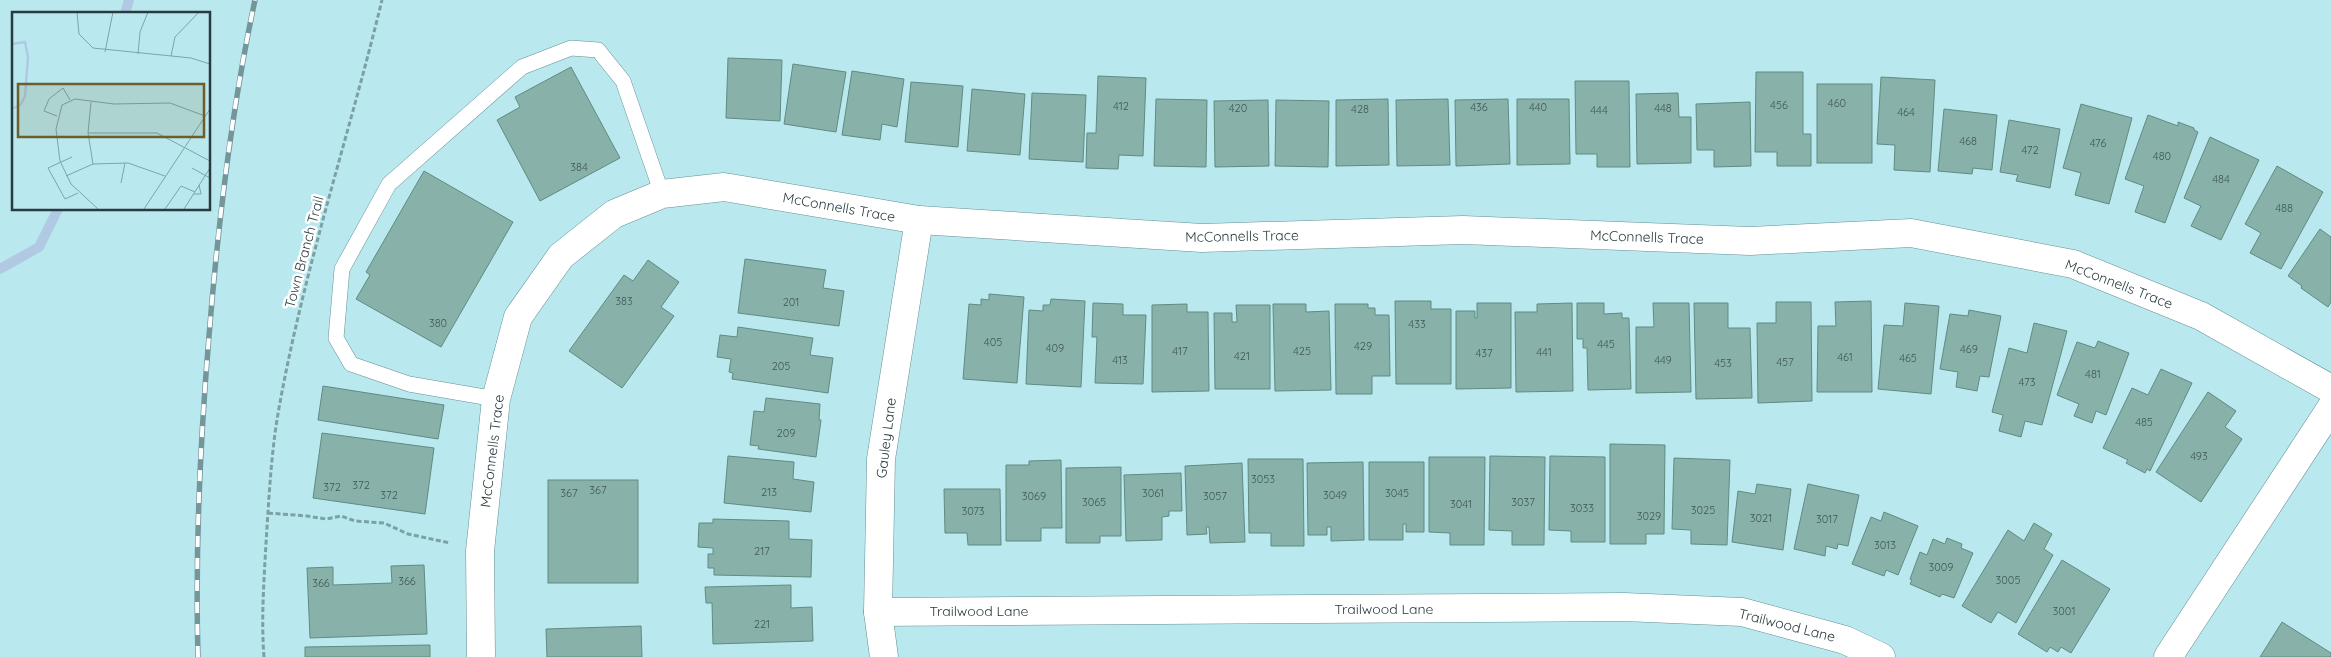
<svg xmlns="http://www.w3.org/2000/svg" width="2331" height="657" font-family="Quicksand,sans-serif">
  <style>
    .lines { fill: none; stroke-linecap: round; stroke-linejoin: round }
    .stream { stroke: #b1c9e3; stroke-width: 10 }
    .building { fill: #88b1a9; stroke: #5f8b83 }
    .service-casing { stroke: #639095; stroke-width: 16 }
    .minor-casing { stroke: #639095; stroke-width: 29 }
    .path { stroke: #7ca0a4; stroke-width: 3; stroke-dasharray: 5 2.5; stroke-linecap: butt }
    .service { stroke: #fff; stroke-width: 15 }
    .minor { stroke: #fff; stroke-width: 28 }
    .rail-casing { stroke: #74969a; stroke-width: 5.5 }
    .rail { stroke: #fff; stroke-width: 4; stroke-dasharray: 11; stroke-linecap: butt }
    .labels { text-anchor: middle; dominant-baseline: central; stroke-width: 5; stroke-linejoin: round; paint-order: stroke }
    .number-label { font-size: 11px; fill: #405859 }
    .street-label { font-size: 14px; fill: #283b3e; stroke: #fff }
    .inset-river { fill: none; stroke: #b1c9e3; stroke-width: 2.5 }
    .inset-road { fill: none; stroke: #7fa3a8; stroke-width: 1 }
    .view { fill: #6e5e2b; fill-opacity: 0.15; stroke: #6e5e2b; stroke-width: 2.5 }
    .inset-edge { fill: none; stroke: #283b3e; stroke-width: 2.5 }
  </style>
  <rect width="100%" height="100%" fill="#b9e9ee"/>
  <g class="lines">
    <g class="stream">
      <path d="M125,14l4,-14"/>
      <path d="M0,269l39,-22 19,-38"/>
    </g>
  </g>
  <g class="building">
    <path d="M728,58l54,2 -2,61 -54,-3z"/>
    <path d="M793,64l53,8 -10,60 -52,-8z"/>
    <path d="M571,67l49,91 -80,43 -43,-81 23,-13 -5,-10z"/>
    <path d="M852,71l52,8 -7,48 -15,-3 -2,16 -38,-5z"/>
    <path d="M1756,72h47v62h8v32h-34v-14h-22z"/>
    <path d="M1098,76l48,2 -3,78 -24,-1 -1,14 -32,-1 1,-35h9z"/>
    <path d="M1881,77l54,3 -5,92 -36,-2 1,-25 -18,-1z"/>
    <path d="M1575,81h54l1,86h-33v-13h-21z"/>
    <path d="M911,82l52,4 -5,61 -53,-5z"/>
    <rect x="1817" y="84" width="55" height="79"/>
    <path d="M972,89l53,5 -5,61 -53,-4z"/>
    <path d="M1032,93l54,2 -3,67 -54,-3z"/>
    <path d="M1678,93l1,24h12v46l-54,1 -1,-70z"/>
    <path d="M1156,99l51,1 -1,67 -52,-1z"/>
    <path d="M1388,99l1,66 -53,1v-66z"/>
    <path d="M1448,99l2,66 -53,1 -1,-66z"/>
    <path d="M1508,99l2,65 -54,2 -1,-66z"/>
    <path d="M1517,99h52l1,65 -53,1z"/>
    <path d="M1268,100l1,66 -54,1 -1,-66z"/>
    <path d="M1276,100l53,1 -1,66 -53,-1z"/>
    <path d="M1750,102l1,64 -37,1v-17h-17l-1,-46z"/>
    <path d="M2081,104l51,14 -23,86 -34,-9 6,-22 -18,-5z"/>
    <path d="M1944,109l53,6 -5,55 -19,-2 -1,6 -34,-3z"/>
    <path d="M2148,115l30,11v-4l16,6v2l4,2 -33,91 -30,-11 9,-26 -19,-7z"/>
    <path d="M2009,120l51,9 -10,59 -34,-7 2,-6 -18,-3z"/>
    <path d="M2210,137l49,23 -38,80 -30,-14 10,-20 -17,-8z"/>
    <path d="M2277,166l46,26 -42,77 -31,-16 11,-20 -16,-9z"/>
    <path d="M424,171l89,51 -72,125 -85,-48 14,-24 -4,-3z"/>
    <path d="M2320,229l11,8v65l-3,5 -27,-19 1,-2 -14,-10z"/>
    <path d="M745,259l81,11 -3,18 21,3 -5,35 -101,-13z"/>
    <path d="M648,260l31,22 -18,25 13,9 -52,72 -53,-37 55,-76 9,6z"/>
    <path d="M989,294l35,3 -7,86 -54,-4 6,-75 12,1v-6l8,1z"/>
    <path d="M1051,299l34,2 -4,86 -55,-3 3,-74 14,1v-6h7z"/>
    <path d="M1395,301h36v8h20v75h-55z"/>
    <path d="M1871,301l1,91h-55l1,-66h18l-1,-24z"/>
    <path d="M1776,302h35l1,99 -54,2 -1,-80h19z"/>
    <path d="M1093,303l30,1v11h23l-3,69 -48,-1 2,-46h-5z"/>
    <path d="M1477,303h34v85l-55,1v-78h19v7h2z"/>
    <path d="M1572,303l1,88 -57,1 -1,-80h22v-8z"/>
    <path d="M1577,303h27v11l18,-1v5h7l2,71 -43,1 -1,-42h-4v-9h-6z"/>
    <path d="M1653,303h36l2,89 -55,1v-66h18z"/>
    <path d="M1694,303h34v25h22l2,70 -56,1z"/>
    <path d="M1905,303l34,3 -8,88 -53,-5 6,-64 19,1z"/>
    <path d="M1187,304v8h21l1,79 -57,1v-87z"/>
    <path d="M1273,304h33v8l23,-1 2,79 -56,1z"/>
    <path d="M1335,304h33v4h7v7h14l1,61h-18v18h-36z"/>
    <path d="M1236,305h34v84h-55l-1,-76h18v9h5z"/>
    <path d="M1969,310l32,6 -12,61 -9,-1 -3,15 -21,-4 2,-15 -18,-3 10,-55 18,2z"/>
    <path d="M2034,323l33,8 -25,94 -17,-4 -4,16 -22,-6 4,-16 -11,-3 17,-64 18,5z"/>
    <path d="M738,327l75,11 -3,17 23,3 -5,35 -96,-14 1,-6 -4,-1 2,-13 -14,-2 3,-22 17,2z"/>
    <path d="M2098,341l31,12 -23,62 -10,-4 -4,12 -18,-7 5,-12 -22,-9 20,-53 18,6z"/>
    <path d="M2161,369l31,14 -42,88 -3,-2 -2,4 -19,-10 2,-3 -25,-12 29,-60 16,7z"/>
    <path d="M323,386l121,19 -6,34 -120,-19z"/>
    <path d="M2208,392l28,19 -11,16 17,12 -41,63 -45,-30z"/>
    <path d="M766,398l54,6 -1,16h2l-5,37 -58,-8 1,-3 -9,-1 4,-34 10,1z"/>
    <path d="M322,433l112,15 -9,66 -112,-16z"/>
    <path d="M1610,444l55,1 -1,89h-18v10h-36z"/>
    <path d="M728,456l66,6 -1,17 21,3 -3,30 -87,-9z"/>
    <path d="M1490,456l55,1 -1,88h-32v-14l-23,-1z"/>
    <path d="M1550,456l55,1v85h-34v-11l-22,-1z"/>
    <path d="M1429,457h56l-1,88h-34v-12l-21,-1z"/>
    <path d="M1674,458l56,2 -3,85 -36,-1v-14l-19,-1z"/>
    <path d="M1248,459h55l1,87h-33v-13h-22z"/>
    <path d="M1061,460l1,68h-21v13h-35v-76h23v-4z"/>
    <path d="M1363,462l1,78 -33,1v-14h-4v8h-19l-1,-72z"/>
    <path d="M1369,462h55v70h-18v-8h-3v16h-34z"/>
    <path d="M1242,463l3,79 -35,1 -1,-16h-3l1,7 -20,1 -2,-69z"/>
    <path d="M1121,467v69h-21v7h-34v-75z"/>
    <path d="M1181,473l1,38h-13v5l-7,1v23l-36,1 -2,-66z"/>
    <rect x="548" y="480" width="90" height="103"/>
    <path d="M1757,484l34,5 -8,61 -51,-8 6,-51 17,3z"/>
    <path d="M1808,484l51,11 -11,51 -10,-2 -1,5 -11,-3 -1,10 -31,-7z"/>
    <path d="M944,489h56l1,56h-33l-1,-12h-22z"/>
    <path d="M1884,512l34,14 -20,49 -12,-5 -2,6 -32,-12 19,-47 10,4z"/>
    <path d="M713,519l76,2v18l23,1 -1,37 -97,-2v-7h-6v-14h5v-6l-15,-1 1,-24h14z"/>
    <path d="M2034,523l18,11 -8,15 9,6 -37,68 -18,-11 -7,11 -29,-17 46,-76 16,11z"/>
    <path d="M1947,538l15,6 -1,4 12,5 -19,45 -12,-4 -2,3 -30,-13 2,-4 -2,-1 10,-27 7,3 6,-16 12,5z"/>
    <path d="M2062,560l48,29 -39,64 -10,-6 -3,5 -8,-5 -3,5 -29,-18z"/>
    <path d="M424,565l3,69 -117,4 -3,-70 26,-1v18l59,-2 -1,-17z"/>
    <path d="M791,585v23l21,-1 1,34 -100,3 -1,-41h-6l-1,-16z"/>
    <path d="M2282,622l49,31v4h-71z"/>
    <path d="M641,626l1,31h-95l-1,-28z"/>
    <path d="M430,645v12h-125v-10z"/>
  </g>
  <g class="lines">
    <g class="service-casing">
      <path id="service" d="M496,399l-87,-15 -58,-20 -15,-26 6,-69 47,-85 133,-117 49,-19 27,2 25,31 39,113"/>
    </g>
    <g class="minor-casing">
      <g id="minor">
        <path d="M878,612l746,-5 118,5 103,28 36,17"/>
        <path d="M481,657l-1,-106 16,-152 22,-82 43,-61 53,-42 48,-20 62,-7 195,33 283,18 261,-8 287,11 161,-8 162,31 128,52 130,73"/>
        <path d="M884,657l-6,-45 3,-153 38,-239"/>
        <path d="M2168,657l163,-249"/>
      </g>
    </g>
    <g class="path">
      <path d="M268,513l39,3 19,3 15,-3 14,5 29,2 24,11 42,9"/>
      <path d="M264,657c-3,-38 0,-76 2,-114 3,-45 5,-91 13,-135 25,-139 70,-272 103,-408"/>
    </g>
    <use href="#service" class="service"/>
    <use href="#minor" class="minor"/>
    <g class="rail-casing">
      <path id="rail" d="M198,657c-3,-107 2,-214 11,-321 9,-112 22,-225 46,-336"/>
    </g>
    <use href="#rail" class="rail"/>
  </g>
  <g class="labels">
    <g class="number-label">
      <text x="1837" y="103">460</text>
      <text x="1779" y="105">456</text>
      <text x="1121" y="106">412</text>
      <text x="1479" y="107">436</text>
      <text x="1538" y="107">440</text>
      <text x="1238" y="108">420</text>
      <text x="1663" y="108">448</text>
      <text x="1360" y="109">428</text>
      <text x="1599" y="110">444</text>
      <text x="1906" y="112">464</text>
      <text x="1968" y="141">468</text>
      <text x="2098" y="143">476</text>
      <text x="2030" y="150">472</text>
      <text x="2162" y="156">480</text>
      <text x="579" y="167">384</text>
      <text x="2221" y="179">484</text>
      <text x="2284" y="208">488</text>
      <text x="624" y="301">383</text>
      <text x="791" y="302">201</text>
      <text x="438" y="323">380</text>
      <text x="1417" y="324">433</text>
      <text x="993" y="342">405</text>
      <text x="1606" y="344">445</text>
      <text x="1363" y="346">429</text>
      <text x="1055" y="348">409</text>
      <text x="1969" y="349">469</text>
      <text x="1180" y="351">417</text>
      <text x="1302" y="351">425</text>
      <text x="1544" y="352">441</text>
      <text x="1484" y="353">437</text>
      <text x="1242" y="356">421</text>
      <text x="1845" y="357">461</text>
      <text x="1908" y="358">465</text>
      <text x="1120" y="360">413</text>
      <text x="1663" y="360">449</text>
      <text x="1785" y="362">457</text>
      <text x="1723" y="363">453</text>
      <text x="781" y="366">205</text>
      <text x="2093" y="374">481</text>
      <text x="2027" y="382">473</text>
      <text x="2144" y="422">485</text>
      <text x="786" y="433">209</text>
      <text x="2199" y="456">493</text>
      <text x="1263" y="479">3053</text>
      <text x="361" y="485">372</text>
      <text x="332" y="487">372</text>
      <text x="598" y="490">367</text>
      <text x="769" y="492">213</text>
      <text x="569" y="493">367</text>
      <text x="1153" y="493">3061</text>
      <text x="1397" y="493">3045</text>
      <text x="389" y="495">372</text>
      <text x="1335" y="495">3049</text>
      <text x="1034" y="496">3069</text>
      <text x="1215" y="496">3057</text>
      <text x="1094" y="502">3065</text>
      <text x="1523" y="502">3037</text>
      <text x="1461" y="504">3041</text>
      <text x="1582" y="508">3033</text>
      <text x="1703" y="510">3025</text>
      <text x="973" y="511">3073</text>
      <text x="1649" y="516">3029</text>
      <text x="1761" y="518">3021</text>
      <text x="1827" y="519">3017</text>
      <text x="1885" y="545">3013</text>
      <text x="762" y="551">217</text>
      <text x="1941" y="567">3009</text>
      <text x="2008" y="580">3005</text>
      <text x="407" y="581">366</text>
      <text x="321" y="583">366</text>
      <text x="2064" y="611">3001</text>
      <text x="762" y="624">221</text>
    </g>
    <g class="street-label">
      <text transform="translate(839 207) rotate(10)">McConnells Trace</text>
      <text transform="translate(1242 236) rotate(-1)">McConnells Trace</text>
      <text transform="translate(1647 237) rotate(2)">McConnells Trace</text>
      <text transform="translate(304 252) rotate(-75)">Town Branch Trail</text>
      <text transform="translate(2119 284) rotate(21)">McConnells Trace</text>
      <text transform="translate(886 438) rotate(-83)">Gauley Lane</text>
      <text transform="translate(492 451) rotate(-83)">McConnells Trace</text>
      <text x="1384" y="609">Trailwood Lane</text>
      <text x="979" y="611">Trailwood Lane</text>
      <text transform="translate(1787 625) rotate(14)">Trailwood Lane</text>
    </g>
  </g>
  <g transform="translate(12 12)">
    <rect width="198" height="198" fill="#b9e9ee"/>
    <path class="inset-river" d="M0,32l13,-2 3,15 -3,39 -4,8 -9,5"/>
    <path class="inset-road" d="M65,0l2,22 14,14 98,10 19,6M93,40l8,-40M126,42l2,-22 8,-20M159,44l4,-19 24,-25M79,90l-3,31 5,31M45,104l-13,-5 5,-12 14,-11 7,12M76,121h69l53,28M60,145l-24,11 17,31 13,-6M180,156l18,10M54,164l27,-12 35,-1 37,13M109,171l4,-20M182,182h7l-2,-9M86,197l-27,-25 -11,-23 -4,-32 6,-24 13,-6 39,5 56,-1 35,13M132,197l66,-100M153,197l16,-23 14,6M172,197l26,-41"/>
    <path class="view" d="M6,72h186v53h-186z"/>
    <rect width="198" height="198" class="inset-edge"/>
  </g>
</svg>
